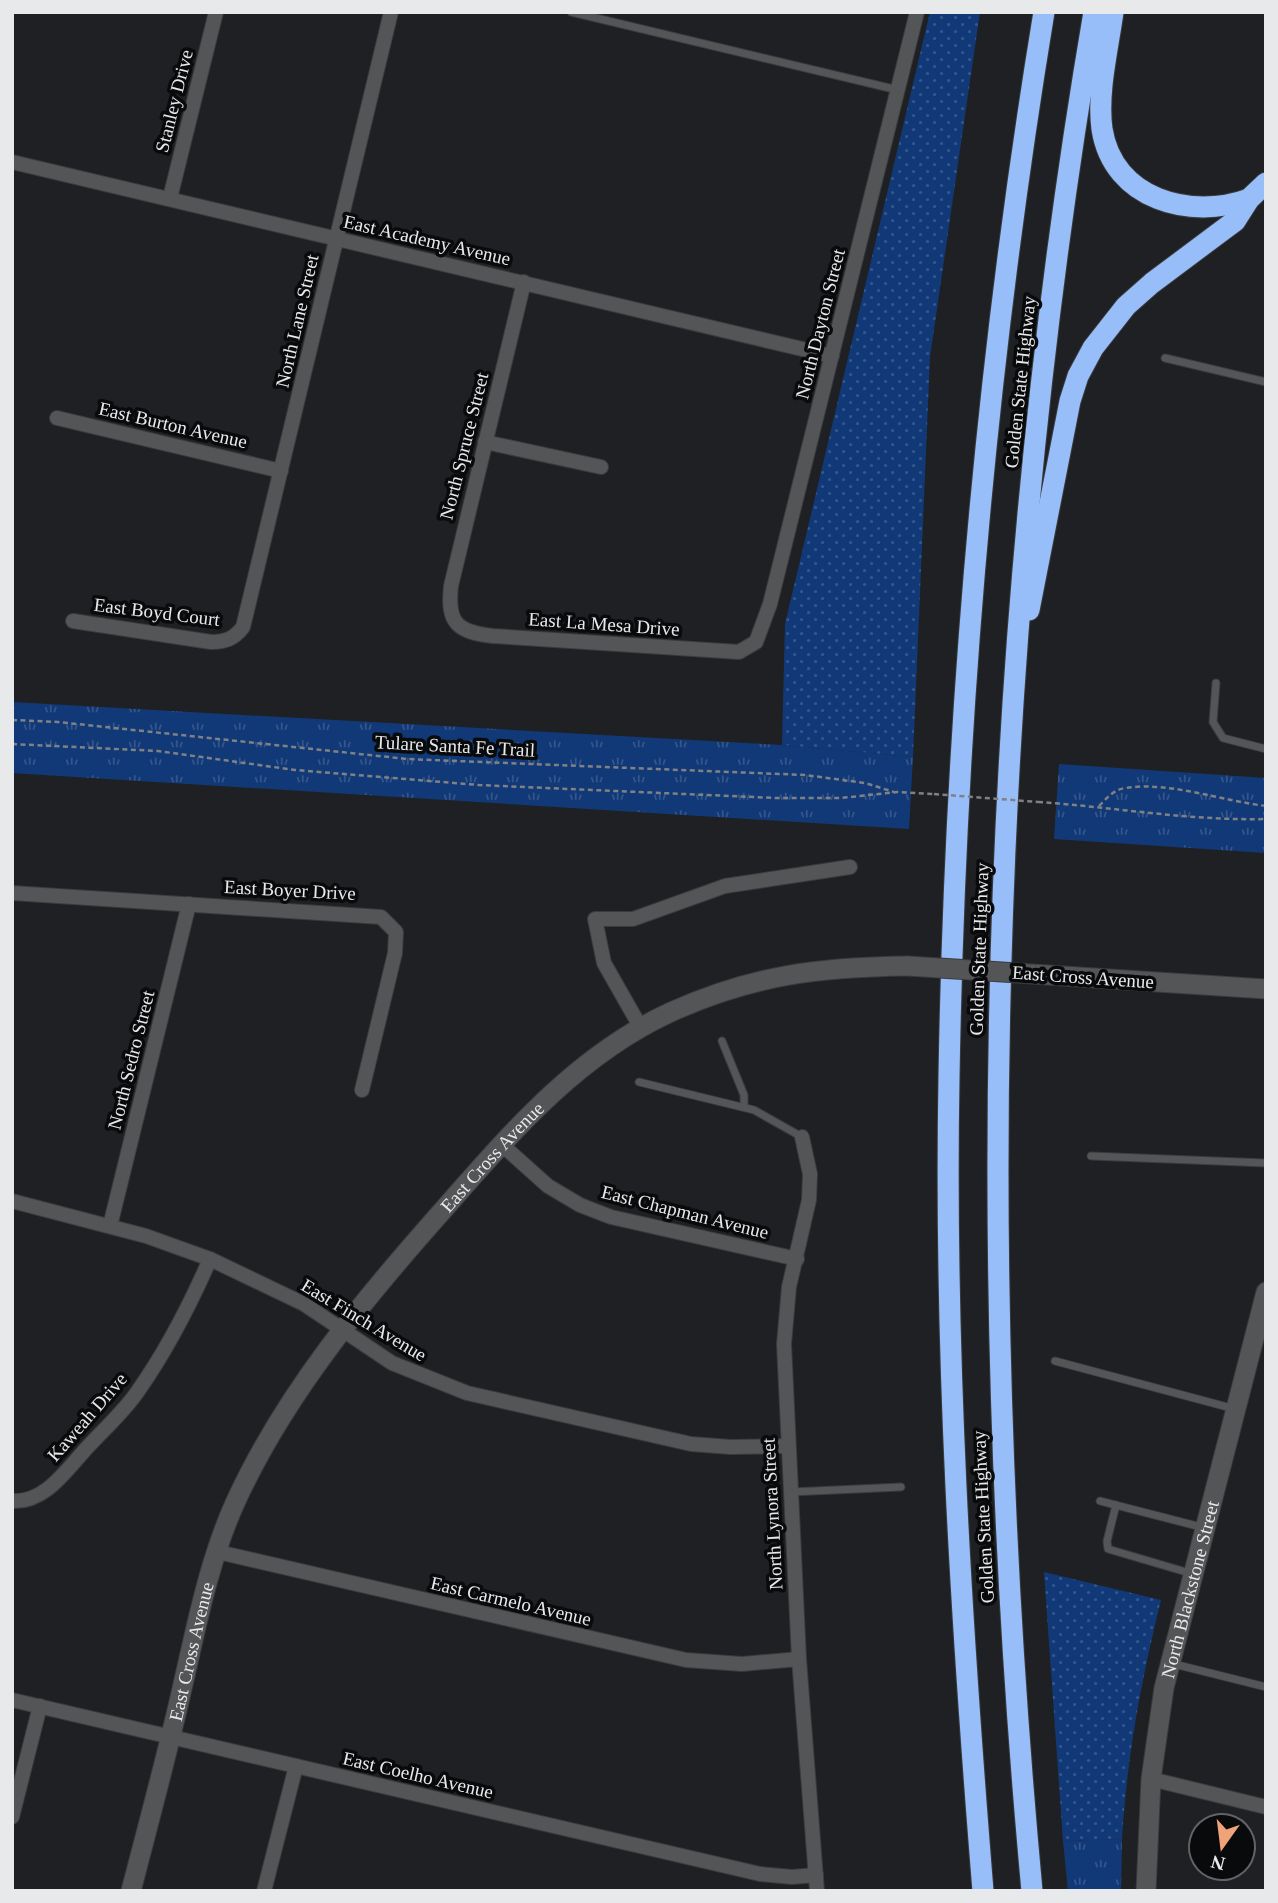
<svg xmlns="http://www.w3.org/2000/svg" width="1278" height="1903" font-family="'Times New Roman',serif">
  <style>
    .grass { fill: url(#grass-dots) }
    .park { fill: url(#park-tufts) }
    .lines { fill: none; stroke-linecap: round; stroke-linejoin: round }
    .lane-casing { stroke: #3a3b3d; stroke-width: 9 }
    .street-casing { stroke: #3a3b3d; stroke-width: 16 }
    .secondary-casing { stroke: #3a3b3d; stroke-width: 21 }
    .highway-casing { stroke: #3a3b3d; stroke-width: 23 }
    .path { stroke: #808184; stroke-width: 2.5; stroke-dasharray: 5 3.5; stroke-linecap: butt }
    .lane { stroke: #535557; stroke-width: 7 }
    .street { stroke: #535557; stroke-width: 14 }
    .secondary { stroke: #535557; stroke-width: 19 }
    .highway { stroke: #98bef9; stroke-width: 21 }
    .secondary-bridge-casing { stroke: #3a3b3d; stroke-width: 21; stroke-linecap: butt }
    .path-bridge { stroke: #808184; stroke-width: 2.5; stroke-dasharray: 5 3.5; stroke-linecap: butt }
    .secondary-bridge { stroke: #535557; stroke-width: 19 }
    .labels { text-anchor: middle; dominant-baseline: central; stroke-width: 7; stroke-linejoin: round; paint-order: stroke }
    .street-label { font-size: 19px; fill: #e8e9eb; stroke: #090a0b }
  </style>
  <defs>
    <pattern id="grass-dots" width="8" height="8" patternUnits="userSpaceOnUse" patternTransform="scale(1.75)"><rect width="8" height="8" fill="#113977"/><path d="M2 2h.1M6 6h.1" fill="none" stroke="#34568a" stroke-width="1.8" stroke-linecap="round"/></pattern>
    <pattern id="park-tufts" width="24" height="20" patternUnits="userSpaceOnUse" patternTransform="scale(1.75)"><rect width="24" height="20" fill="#113977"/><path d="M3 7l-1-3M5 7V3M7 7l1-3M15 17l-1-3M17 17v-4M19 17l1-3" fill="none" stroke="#34568a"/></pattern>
  </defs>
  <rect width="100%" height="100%" fill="#1f2023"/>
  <g class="grass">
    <path d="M930,12h50l-50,345 -17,400 -131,-12 3,-121z"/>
    <path d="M1044,1572l117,28c-20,81 -34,156 -39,239l-59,2z"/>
  </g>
  <g class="park">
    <path d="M12,702l770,43 131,12 -4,72 -897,-56z"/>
    <path d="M1059,764l207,14v75l-212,-14z"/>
    <path d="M1122,1839l-1,52h-53l-5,-50z"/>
  </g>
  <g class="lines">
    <g class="lane-casing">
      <g id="lane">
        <path d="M571,12l327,78"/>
        <path d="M1165,358l101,24"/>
        <path d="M1216,683l-3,39 10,16 43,11"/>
        <path d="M722,1041l22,54v12"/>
        <path d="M639,1082l115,28 48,27"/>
        <path d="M1091,1156l175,7"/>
        <path d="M1055,1361l180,48"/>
        <path d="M791,1492l110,-5"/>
        <path d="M1100,1501l105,27"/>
        <path d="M1116,1505l-9,36 1,8 85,25"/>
        <path d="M1170,1663l96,24"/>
      </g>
    </g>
    <g class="street-casing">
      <g id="street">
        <path d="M12,162l820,194"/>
        <path d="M170,198l46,-186"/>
        <path d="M524,282l-73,304c-4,36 5,46 42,50l246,16 17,-10 14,-38 147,-592"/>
        <path d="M57,418l224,53"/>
        <path d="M485,442l116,25"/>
        <path d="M73,621l138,21c14,0 23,-3 32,-15l148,-615"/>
        <path d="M12,893l369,24 15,15 -1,21 -33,137"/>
        <path d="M641,1028l-37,-65 -9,-44h38l92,-33 125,-19"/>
        <path d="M802,1137l8,37 -1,26 -20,87 -5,57 15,315 18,232"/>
        <path d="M501,1144l47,42 32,19 31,12 186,42"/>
        <path d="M12,1201l134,35 64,23 94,45 88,59 75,30 224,51 39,3 58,-1"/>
        <path d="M110,1226l79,-322"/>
        <path d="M12,1501c32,2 53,-29 72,-50 18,-20 39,-38 54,-60 28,-40 52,-86 72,-132"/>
        <path d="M218,1552l468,108 56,4 57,-5"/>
        <path d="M12,1700l748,174 32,3 24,-2"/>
        <path d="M1151,1779l115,28"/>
        <path d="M12,1817l28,-111"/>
        <path d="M264,1891l32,-125"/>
      </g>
    </g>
    <g class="secondary-casing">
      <g id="secondary">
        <path d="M1048,975l218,14"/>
        <path id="s1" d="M131,1891c17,-66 35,-132 50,-198 15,-64 27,-130 54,-190 50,-110 130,-205 209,-294 67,-76 133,-154 227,-197 82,-37 149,-45 237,-46"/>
        <path id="s2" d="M1146,1891l5,-112 13,-91 102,-396"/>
      </g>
    </g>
    <g class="highway-casing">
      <g id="highway">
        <path d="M1113,12c-5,37 -16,80 -11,117 11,71 89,91 147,70"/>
        <path d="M1029,610l41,-209 8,-25 15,-28 33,-42 26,-23 83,-62 14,-22 17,-16"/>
        <path d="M983,1891c-22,-271 -39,-542 -34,-814 6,-356 37,-713 95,-1065"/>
        <path d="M1032,1891c-58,-625 -44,-1259 62,-1879"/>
      </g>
    </g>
    <g class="path">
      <path d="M12,720l46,2 349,37 398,16 60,8 29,9"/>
      <path d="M12,744l146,7 137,19 184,15 296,13h66l56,-6 37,2"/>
      <path d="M1038,802c76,5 151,19 228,17"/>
      <path d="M1099,806c8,-8 15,-17 27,-18 42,-7 97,13 140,18"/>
    </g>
    <use href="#lane" class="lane"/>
    <use href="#street" class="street"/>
    <use href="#secondary" class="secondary"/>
    <use href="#highway" class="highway"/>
    <g class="secondary-bridge-casing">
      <path id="secondary-bridge" d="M908,966l140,9"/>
    </g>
    <path class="path-bridge" d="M934,794l104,8"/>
    <use href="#secondary-bridge" class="secondary-bridge"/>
  </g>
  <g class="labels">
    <g class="street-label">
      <text transform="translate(174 101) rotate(-76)">Stanley Drive</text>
      <text transform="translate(427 240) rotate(13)">East Academy Avenue</text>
      <text transform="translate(297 321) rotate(-77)">North Lane Street</text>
      <text transform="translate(820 324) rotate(-76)">North Dayton Street</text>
      <text transform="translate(1020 382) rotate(-84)">Golden State Highway</text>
      <text transform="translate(173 425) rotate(13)">East Burton Avenue</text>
      <text transform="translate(464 446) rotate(-76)">North Spruce Street</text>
      <text transform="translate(157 612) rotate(7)">East Boyd Court</text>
      <text transform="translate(604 624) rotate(4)">East La Mesa Drive</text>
      <text transform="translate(455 746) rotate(3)">Tulare Santa Fe Trail</text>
      <text transform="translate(290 890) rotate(3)">East Boyer Drive</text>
      <text transform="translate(979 949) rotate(-88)">Golden State Highway</text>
      <text transform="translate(1083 977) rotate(4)">East Cross Avenue</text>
      <text transform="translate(131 1060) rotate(-76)">North Sedro Street</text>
      <text stroke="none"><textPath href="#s1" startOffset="835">East Cross Avenue</textPath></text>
      <text transform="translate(685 1212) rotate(14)">East Chapman Avenue</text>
      <text transform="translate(364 1320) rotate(31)">East Finch Avenue</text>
      <text transform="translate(87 1417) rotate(-49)">Kaweah Drive</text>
      <text transform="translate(772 1514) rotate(-93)">North Lynora Street</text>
      <text transform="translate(983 1517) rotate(-93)">Golden State Highway</text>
      <text stroke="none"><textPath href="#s2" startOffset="306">North Blackstone Street</textPath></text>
      <text transform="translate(511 1601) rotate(13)">East Carmelo Avenue</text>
      <text stroke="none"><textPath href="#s1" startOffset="247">East Cross Avenue</textPath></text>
      <text transform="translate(418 1775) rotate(13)">East Coelho Avenue</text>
    </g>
  </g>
  <rect width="1278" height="1903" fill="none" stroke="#e8e9eb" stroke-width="28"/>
  <g transform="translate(1222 1847) rotate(194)"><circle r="33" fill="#090a0b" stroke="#626365" stroke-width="2"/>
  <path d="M0-5L12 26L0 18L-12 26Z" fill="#f0a378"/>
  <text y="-10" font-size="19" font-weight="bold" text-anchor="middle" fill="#e8e9eb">N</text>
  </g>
</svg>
